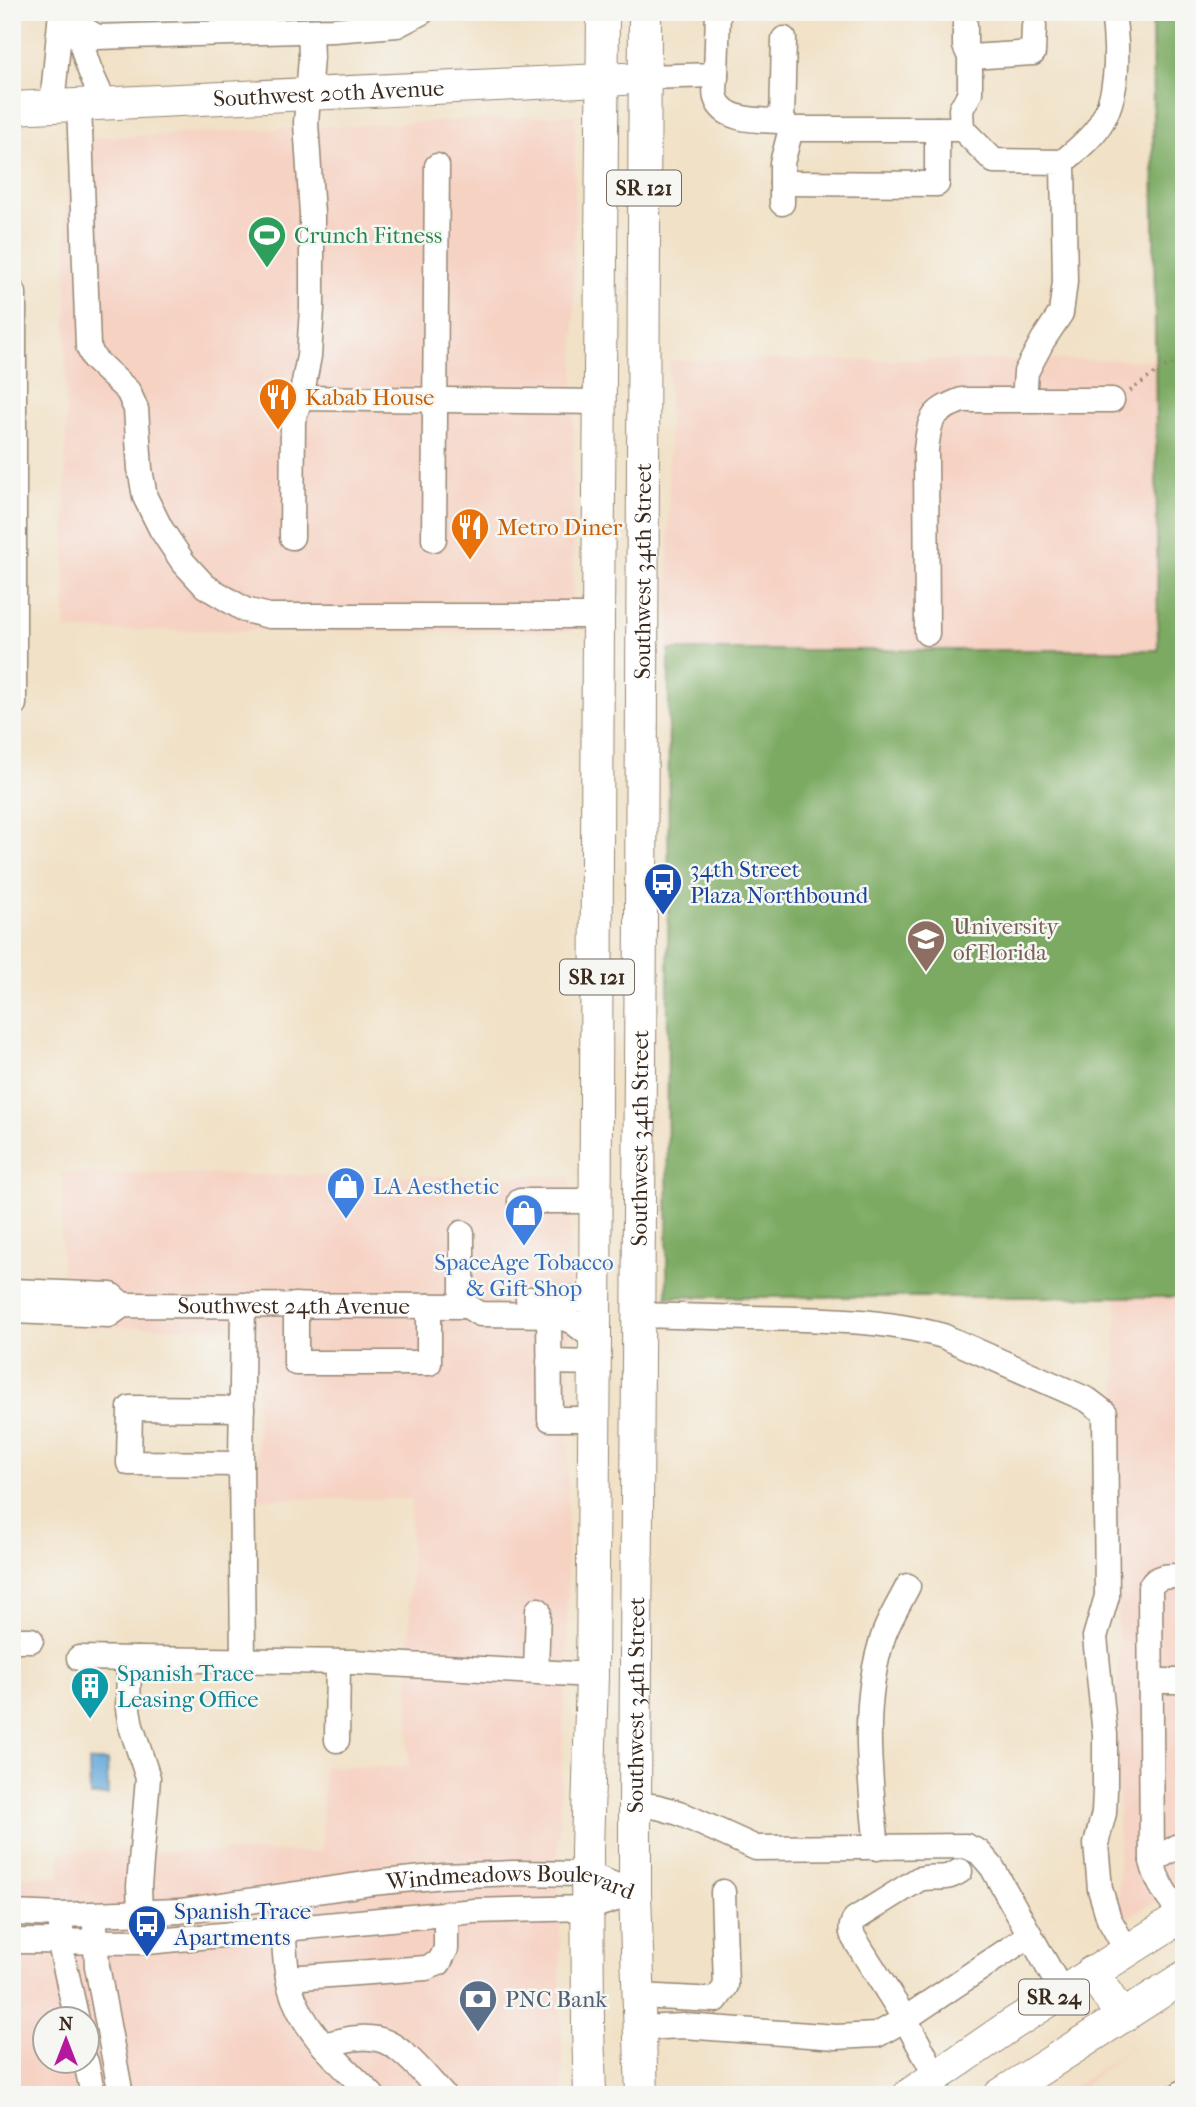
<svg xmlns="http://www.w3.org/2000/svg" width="1196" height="2107" font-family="'IM FELL French Canon',serif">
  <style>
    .built { fill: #f6d2c3; fill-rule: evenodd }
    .forest { fill: #7caa62; stroke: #5c6a40; stroke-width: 2 }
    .water { fill: #64a7d9; stroke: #50687c; stroke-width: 2 }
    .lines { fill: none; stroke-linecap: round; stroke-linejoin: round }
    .minor-casing { stroke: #968672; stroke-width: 27 }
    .major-casing { stroke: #968672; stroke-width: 34 }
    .path { stroke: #968672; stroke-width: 3.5; stroke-dasharray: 2 5; stroke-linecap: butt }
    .minor { stroke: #fff; stroke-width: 24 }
    .major { stroke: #fff; stroke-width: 32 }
    .labels { text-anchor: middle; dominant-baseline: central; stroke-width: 5; stroke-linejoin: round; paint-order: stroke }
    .shield { fill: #f6f6f2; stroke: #73675e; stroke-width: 2 }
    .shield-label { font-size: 21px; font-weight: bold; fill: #3b2a1e }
    .street-label { font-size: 23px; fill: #3b2a1e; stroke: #f6f6f2 }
    .leisure-label { font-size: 23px; fill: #27864d; stroke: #f6f6f2; text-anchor: start }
    .food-label { font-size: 23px; fill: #c56008; stroke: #f6f6f2; text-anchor: start }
    .transit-label { font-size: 23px; fill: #164399; stroke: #f6f6f2; text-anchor: start }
    .education-label { font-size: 23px; fill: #785e54; stroke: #f6f6f2; text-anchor: start }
    .shop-label { font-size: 23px; fill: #366cbe; stroke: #f6f6f2; text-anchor: start }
    .culture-label { font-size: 23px; fill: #0d838f; stroke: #f6f6f2; text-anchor: start }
    .service-label { font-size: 23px; fill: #4e5e75; stroke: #f6f6f2; text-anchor: start }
  </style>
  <rect width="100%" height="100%" fill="#f6f6f2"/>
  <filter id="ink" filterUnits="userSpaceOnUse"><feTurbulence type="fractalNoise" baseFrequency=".0143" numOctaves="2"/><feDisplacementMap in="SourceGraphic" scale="14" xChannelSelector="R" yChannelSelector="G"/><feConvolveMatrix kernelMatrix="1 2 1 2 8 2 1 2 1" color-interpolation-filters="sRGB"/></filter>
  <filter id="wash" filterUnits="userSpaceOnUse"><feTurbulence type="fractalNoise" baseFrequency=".00686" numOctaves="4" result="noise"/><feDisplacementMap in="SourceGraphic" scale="28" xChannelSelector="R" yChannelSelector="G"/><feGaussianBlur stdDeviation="1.57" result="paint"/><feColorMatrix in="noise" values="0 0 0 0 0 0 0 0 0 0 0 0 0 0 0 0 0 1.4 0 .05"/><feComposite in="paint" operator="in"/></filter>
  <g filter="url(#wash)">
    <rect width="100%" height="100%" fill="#f1e1c6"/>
    <g class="built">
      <path d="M1152,12h32v1872l-65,39 -3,-626h-449l2,-937h486z"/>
      <path d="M575,115l-2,517 -508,-2 2,-491z"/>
      <path d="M62,1173l508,4 -3,468 -9,208 5,242h-551v-219h48v-25l261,1 3,-86 84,1 3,-268h-154v-171l-196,-1zM46,2020h42v42h-42z"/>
      <path d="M1135,2044l-63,51h-9z"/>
    </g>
    <path class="forest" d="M1152,12h32v1285h-517l2,-647h489z"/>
    <path class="water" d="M89,1761h18l1,34 -18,1z"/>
  </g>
  <g filter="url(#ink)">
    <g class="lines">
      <g class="minor-casing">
        <g id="minor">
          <path d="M79,15c0,33 11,59 26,88"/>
          <path d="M79,26l18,11 236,-7 64,-5 25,-13"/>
          <path d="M970,57l63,-4 1,-27"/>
          <path d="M716,75c0,6 -2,17 0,23 8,25 46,22 66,23l9,8 -9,34v40"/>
          <path d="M645,77l71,-2 2,-63"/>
          <path d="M79,104l9,242 6,13 34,32 8,18 4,60 5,28 16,32 22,33 22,24 40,24 24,6h329"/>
          <path d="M52,106l9,-94"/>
          <path d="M782,121l2,-82"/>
          <path d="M791,129h171l32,32 69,1 2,120 -4,31 -18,27 -17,32 -2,28"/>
          <path d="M962,129l-1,-20 9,-16v-36l-5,-11v-21"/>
          <path d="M1063,162c12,-11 27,-22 36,-36 21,-31 19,-77 14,-114"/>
          <path d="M782,183l155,1v-55"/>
          <path d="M12,292l2,1v411l-2,2"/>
          <path d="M301,398l299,4"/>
          <path d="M292,537l1,-117 8,-22 8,-42 3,-48v-94l-6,-91 5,-66 -1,-26"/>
          <path d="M434,539l3,-373"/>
          <path d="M927,633l-1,-183c4,-32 4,-38 36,-50h150"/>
          <path d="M520,1201h76"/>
          <path d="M12,1291l99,4 12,10"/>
          <path d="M528,1299h68"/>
          <path d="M243,1305l-2,159 2,197"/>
          <path d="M296,1305v58h133v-57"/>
          <path d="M462,1306v-73"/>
          <path id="s1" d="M12,1311l97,4 14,-10 344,1 13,8 76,1 17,7 22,17"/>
          <path d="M549,1315l1,104h44"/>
          <path d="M638,1315c38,1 75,2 113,3 64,1 131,1 192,18l145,64 17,13 2,183 -12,41 10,98v55l-1,23 -8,31 4,45 9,30 18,32"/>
          <path d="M549,1362l46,1"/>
          <path d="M241,1464l-112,-1 1,-55 112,1"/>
          <path d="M12,1640h19"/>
          <path d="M79,1658l58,1"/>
          <path d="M536,1671l2,-61"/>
          <path d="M1151,1681h33"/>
          <path d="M337,1740l1,-78"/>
          <path d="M635,1804l23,3 21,6 77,35 210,-2 13,6 13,15 70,125"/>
          <path d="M877,1848c-7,-71 -17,-145 7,-214 6,-16 16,-32 24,-48"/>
          <path d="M1152,1861l32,-18"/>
          <path d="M960,1871c-19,12 -23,3 -41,8l-64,40c-4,7 -5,11 -1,19l51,81 125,-84"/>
          <path d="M140,1912l-1,-26 9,-108 -17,-52 -3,-17 1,-43 8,-7 216,3 239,13"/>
          <path d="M283,1912c1,25 1,51 7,75 12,44 51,77 82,108"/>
          <path id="s2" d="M12,1913l49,2 119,-4 192,-28 72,-7 70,-3 73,1 48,19"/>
          <path d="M1183,1916c-15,-17 -26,-33 -31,-55l-2,-274c8,-13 20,-11 34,-11"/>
          <path d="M61,1926l1,27 15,67"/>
          <path d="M95,1926l2,40 24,129"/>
          <path d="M12,1941l135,1 328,-31 112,-3 48,-15"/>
          <path d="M288,1978l138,-10 13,-5 7,-14v-36"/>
          <path d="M639,1996l77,4 10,-14 -3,-94"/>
          <path d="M640,2028l44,-2 152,11 41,-2 28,-16 31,57"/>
          <path d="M323,2045c17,-4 37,-10 54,-6 24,4 50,39 66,56"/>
          <path d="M86,2062l7,33"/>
          <path d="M1179,2095l5,-4"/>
        </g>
      </g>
      <g class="major-casing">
        <g id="major">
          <path id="s3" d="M12,108l611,-29"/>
          <path d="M1092,1972l30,45"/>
          <path d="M590,2095l-2,-69 -1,-176 5,-175 3,-336 3,-723 5,-604"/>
          <path id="s4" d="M642,2095l-7,-202v-89l6,-888 4,-904"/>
          <path d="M909,2095l102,-70 173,-110"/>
          <path d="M1000,2095l184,-118"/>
        </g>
      </g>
      <path class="path" d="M1130,391l34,-24 20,-6"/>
      <use href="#minor" class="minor"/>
      <use href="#major" class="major"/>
    </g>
  </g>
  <defs>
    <g id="stadium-pin" transform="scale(2.0125)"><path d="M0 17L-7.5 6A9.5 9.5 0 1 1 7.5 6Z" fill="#2e9e5b" stroke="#f6f6f2"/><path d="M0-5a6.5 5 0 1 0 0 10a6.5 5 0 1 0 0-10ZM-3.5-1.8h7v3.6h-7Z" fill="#fff"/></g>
    <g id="restaurant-pin" transform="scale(2.0125)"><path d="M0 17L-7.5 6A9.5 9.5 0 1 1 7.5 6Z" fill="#e8710a" stroke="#f6f6f2"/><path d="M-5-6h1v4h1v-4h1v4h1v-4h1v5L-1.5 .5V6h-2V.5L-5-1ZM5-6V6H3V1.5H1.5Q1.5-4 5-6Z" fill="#fff"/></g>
    <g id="bus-pin" transform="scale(2.0125)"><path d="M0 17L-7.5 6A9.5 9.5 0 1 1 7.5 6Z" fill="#1a4fb4" stroke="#f6f6f2"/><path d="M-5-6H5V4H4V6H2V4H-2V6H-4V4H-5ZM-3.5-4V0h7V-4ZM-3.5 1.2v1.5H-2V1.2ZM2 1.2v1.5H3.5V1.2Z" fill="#fff"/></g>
    <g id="university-pin" transform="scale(2.0125)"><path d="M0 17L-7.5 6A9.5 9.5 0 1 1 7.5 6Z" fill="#8d6e63" stroke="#f6f6f2"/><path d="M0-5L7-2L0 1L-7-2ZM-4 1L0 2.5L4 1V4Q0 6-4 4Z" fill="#fff"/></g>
    <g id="shop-pin" transform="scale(2.0125)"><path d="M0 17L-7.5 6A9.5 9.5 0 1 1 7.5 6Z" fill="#3f7fe0" stroke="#f6f6f2"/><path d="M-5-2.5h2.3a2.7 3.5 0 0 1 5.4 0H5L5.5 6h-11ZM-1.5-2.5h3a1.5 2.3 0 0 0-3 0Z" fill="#fff"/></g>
    <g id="building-pin" transform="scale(2.0125)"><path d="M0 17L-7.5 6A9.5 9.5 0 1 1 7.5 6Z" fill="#0f9aa8" stroke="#f6f6f2"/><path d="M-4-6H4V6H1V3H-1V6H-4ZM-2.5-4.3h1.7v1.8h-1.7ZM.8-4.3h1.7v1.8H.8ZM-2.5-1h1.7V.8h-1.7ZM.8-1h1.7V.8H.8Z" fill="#fff"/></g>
    <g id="bank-pin" transform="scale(2.0125)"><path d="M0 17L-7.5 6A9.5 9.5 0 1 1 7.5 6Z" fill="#5c6f8a" stroke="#f6f6f2"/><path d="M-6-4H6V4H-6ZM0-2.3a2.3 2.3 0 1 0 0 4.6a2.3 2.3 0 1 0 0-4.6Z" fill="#fff"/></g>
  </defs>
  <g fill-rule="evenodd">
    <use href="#stadium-pin" x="267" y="235"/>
    <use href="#restaurant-pin" x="278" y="397"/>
    <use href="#restaurant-pin" x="470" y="527"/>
    <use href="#bus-pin" x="663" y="882"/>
    <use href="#university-pin" x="926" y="939"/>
    <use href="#shop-pin" x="346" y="1186"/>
    <use href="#shop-pin" x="524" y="1213"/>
    <use href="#building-pin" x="90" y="1686"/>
    <use href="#bus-pin" x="147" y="1924"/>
    <use href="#bank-pin" x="478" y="1999"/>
  </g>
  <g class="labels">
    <g class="shield">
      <rect x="607" y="170.5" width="74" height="35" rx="5"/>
      <rect x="560" y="959.5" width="74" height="35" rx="5"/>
      <rect x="1019" y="1979.5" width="70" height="35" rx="5"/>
    </g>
    <g class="shield-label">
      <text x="644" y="188">SR 121</text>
      <text x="597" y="977">SR 121</text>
      <text x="1054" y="1997">SR 24</text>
    </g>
    <g class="street-label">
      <text stroke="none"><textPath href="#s3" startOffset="317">Southwest 20th Avenue</textPath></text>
      <text stroke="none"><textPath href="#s4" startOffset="1524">Southwest 34th Street</textPath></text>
      <text stroke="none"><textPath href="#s4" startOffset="957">Southwest 34th Street</textPath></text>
      <text stroke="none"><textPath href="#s1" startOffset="285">Southwest 24th Avenue</textPath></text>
      <text stroke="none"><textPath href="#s4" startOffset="390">Southwest 34th Street</textPath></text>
      <text stroke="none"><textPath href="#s2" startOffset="502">Windmeadows Boulevard</textPath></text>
    </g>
    <g class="leisure-label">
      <text x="294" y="235">Crunch Fitness</text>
    </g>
    <g class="food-label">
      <text x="305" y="397">Kabab House</text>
      <text x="497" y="527">Metro Diner</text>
    </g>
    <g class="transit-label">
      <text x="690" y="869">34th Street<tspan x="690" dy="26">Plaza Northbound</tspan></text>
      <text x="174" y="1911">Spanish Trace<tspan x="174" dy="26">Apartments</tspan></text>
    </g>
    <g class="education-label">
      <text x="953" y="926">University<tspan x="953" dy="26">of Florida</tspan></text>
    </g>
    <g class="shop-label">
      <text x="373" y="1186">LA Aesthetic</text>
      <text x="524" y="1262" text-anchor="middle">SpaceAge Tobacco<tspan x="524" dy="26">&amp; Gift Shop</tspan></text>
    </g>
    <g class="culture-label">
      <text x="117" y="1673">Spanish Trace<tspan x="117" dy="26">Leasing Office</tspan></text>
    </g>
    <g class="service-label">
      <text x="505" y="1999">PNC Bank</text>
    </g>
  </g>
  <rect width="1196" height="2107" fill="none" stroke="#f6f6f2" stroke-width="42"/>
  <g transform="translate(66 2040)"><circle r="33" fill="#f6f6f2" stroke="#aba49d" stroke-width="2"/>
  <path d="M0-5L12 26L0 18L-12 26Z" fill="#b5179e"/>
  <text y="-10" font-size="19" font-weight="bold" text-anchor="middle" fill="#3b2a1e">N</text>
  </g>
</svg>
